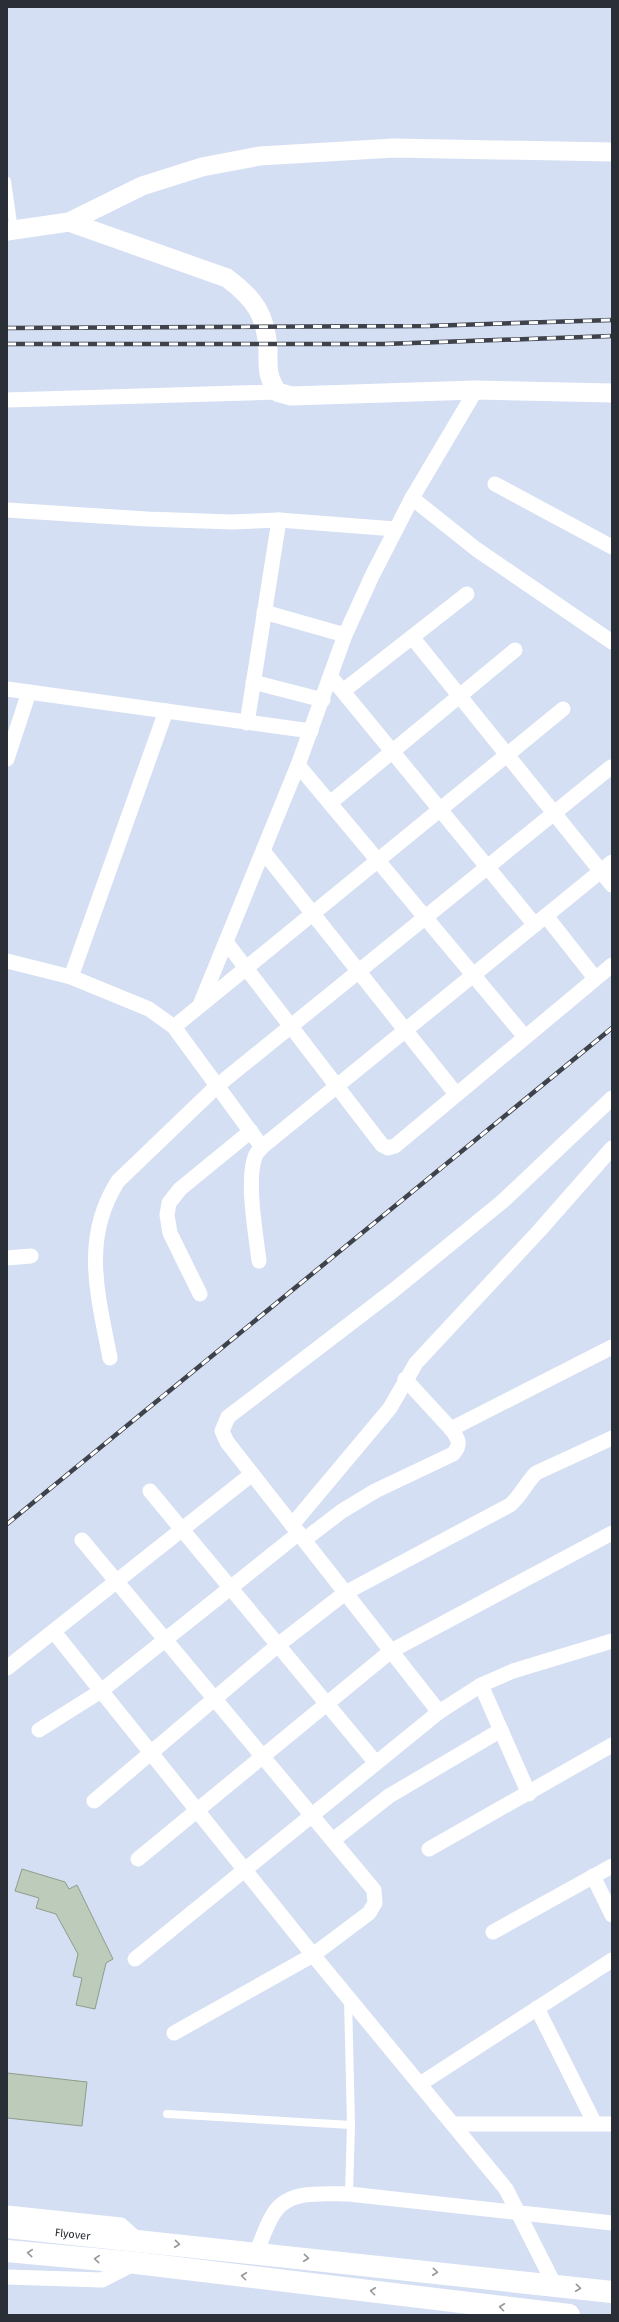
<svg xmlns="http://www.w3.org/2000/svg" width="619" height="2322" font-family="'Fira Sans',sans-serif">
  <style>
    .building { fill: #bccbba; stroke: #8e9d8c }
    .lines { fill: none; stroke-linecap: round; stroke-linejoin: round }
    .service { stroke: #fff; stroke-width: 8 }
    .minor { stroke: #fff; stroke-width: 15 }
    .tertiary { stroke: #fff; stroke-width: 19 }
    .primary { stroke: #fff; stroke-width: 22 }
    .rail-casing { stroke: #3d424b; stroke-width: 4.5 }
    .rail { stroke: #fff; stroke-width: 3; stroke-dasharray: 9; stroke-linecap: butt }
    .oneway { stroke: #94969a }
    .labels { text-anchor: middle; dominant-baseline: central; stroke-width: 3; stroke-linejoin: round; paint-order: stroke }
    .street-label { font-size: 11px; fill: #2a2e36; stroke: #fff }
  </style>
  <rect width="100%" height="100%" fill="#d5dff3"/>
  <g class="building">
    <path d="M22,1869l43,13 4,7 8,-4 36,74 -7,4 -11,46 -19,-4 6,-27 -9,-2 5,-22 -22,-40 -20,-6 3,-10 -24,-7z"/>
    <path d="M7,2073l80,9 -5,44 -75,-8z"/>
  </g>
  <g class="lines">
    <g class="service">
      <path d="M7,181l7,49"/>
      <path d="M348,1998l3,127 -2,69"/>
      <path d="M167,2114l184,11"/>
    </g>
    <g class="minor">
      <path d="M7,400l270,-8"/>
      <path d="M495,484l117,63"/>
      <path d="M412,498l64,51 136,93"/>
      <path d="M7,510l140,9 85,3 47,-2 116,9"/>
      <path d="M264,612l81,23"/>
      <path d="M412,637l200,248"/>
      <path d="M331,677l204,248"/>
      <path d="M253,682l70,18"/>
      <path d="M7,689l304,42"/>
      <path d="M343,691l124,-97"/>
      <path d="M247,723l32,-203"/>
      <path d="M7,759l22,-67"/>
      <path d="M298,765l227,272"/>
      <path d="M330,803l185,-153"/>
      <path d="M263,851l193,243"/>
      <path d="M546,916l49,62"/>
      <path d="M226,942l156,203 6,3 7,-2 217,-181"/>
      <path d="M7,961l64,16 78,32 25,18 88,120 350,-285"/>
      <path d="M71,977l95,-266"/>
      <path d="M200,1005l98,-240 47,-130 27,-59 40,-78 64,-108"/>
      <path d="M174,1027l389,-318"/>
      <path d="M7,1258l24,-2"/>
      <path d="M259,1261c-3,-26 -13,-81 -4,-104 1,-4 5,-7 7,-10"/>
      <path d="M200,1294l-30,-61 -3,-18 2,-12 11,-14 71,-58"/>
      <path d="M110,1358c-12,-63 -29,-119 8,-177l99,-95 394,-319"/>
      <path d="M405,1379l46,50"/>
      <path d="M150,1491l226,272"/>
      <path d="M292,1525l98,-117 26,-45 123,-132 73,-83"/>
      <path d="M82,1540l292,350 1,13 -6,10 -56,42 -139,78"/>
      <path d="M304,1540l38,-29 33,-20 78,-37c9,-10 5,-16 -2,-25l161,-82"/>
      <path d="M54,1632l259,323 193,234 49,97"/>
      <path d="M7,1668l245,-194"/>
      <path d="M481,1685l48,109"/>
      <path d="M439,1712l-212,-270 -5,-11 6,-14 166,-127 109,-89 109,-103"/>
      <path d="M39,1730l62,-39 198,-158"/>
      <path d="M94,1801l184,-156 67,-52 165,-88c11,-9 16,-22 26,-32l76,-35"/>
      <path d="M333,1840l56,-44 112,-66"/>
      <path d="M429,1849l183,-104"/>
      <path d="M138,1859l253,-208 221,-118"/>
      <path d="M593,1876l19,39"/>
      <path d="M493,1932l119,-66"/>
      <path d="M135,1959l304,-247 42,-27 32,-14 99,-30"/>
      <path d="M537,2008l58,116"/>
      <path d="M420,2084l192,-124"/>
      <path d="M453,2124h159"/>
      <path d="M7,2213l114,12 17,15"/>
      <path d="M256,2253c6,-13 10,-28 18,-40 15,-24 51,-19 75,-19l263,29"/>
      <path d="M7,2277l95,3 33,-17"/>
    </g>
    <g class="tertiary">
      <path d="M69,222l158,56c28,21 39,37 41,72 0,19 -1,25 9,42l14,4 185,-6 136,3"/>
      <path d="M7,231l62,-9 73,-36 60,-19 58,-11 134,-8 218,4"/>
    </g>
    <g class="primary">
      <path id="s1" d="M7,2227l605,65"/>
      <path d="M7,2251l129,12 433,52"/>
    </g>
    <g class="rail-casing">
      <g id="rail">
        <path d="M7,328l420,-2 185,-6"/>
        <path d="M7,344h377l228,-8"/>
        <path d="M7,1524l605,-496"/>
      </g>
    </g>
    <use href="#rail" class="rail"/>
  </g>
  <defs><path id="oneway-chevron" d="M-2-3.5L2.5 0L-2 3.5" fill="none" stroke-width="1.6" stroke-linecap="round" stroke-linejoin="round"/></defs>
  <g class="oneway">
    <use href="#oneway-chevron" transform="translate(177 2244) rotate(6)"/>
    <use href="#oneway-chevron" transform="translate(30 2253) rotate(-175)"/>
    <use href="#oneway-chevron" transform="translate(306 2258) rotate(6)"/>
    <use href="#oneway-chevron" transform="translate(97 2259) rotate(-175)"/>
    <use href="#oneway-chevron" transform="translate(435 2272) rotate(6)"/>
    <use href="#oneway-chevron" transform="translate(244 2276) rotate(-173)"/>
    <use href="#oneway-chevron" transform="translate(578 2288) rotate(6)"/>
    <use href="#oneway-chevron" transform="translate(373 2291) rotate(-173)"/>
    <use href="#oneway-chevron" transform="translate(502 2307) rotate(-173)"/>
  </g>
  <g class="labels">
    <g class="street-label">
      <text stroke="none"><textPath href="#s1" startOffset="66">Flyover</textPath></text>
    </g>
  </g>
  <rect width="619" height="2322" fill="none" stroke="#2a2e36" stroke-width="16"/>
</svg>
